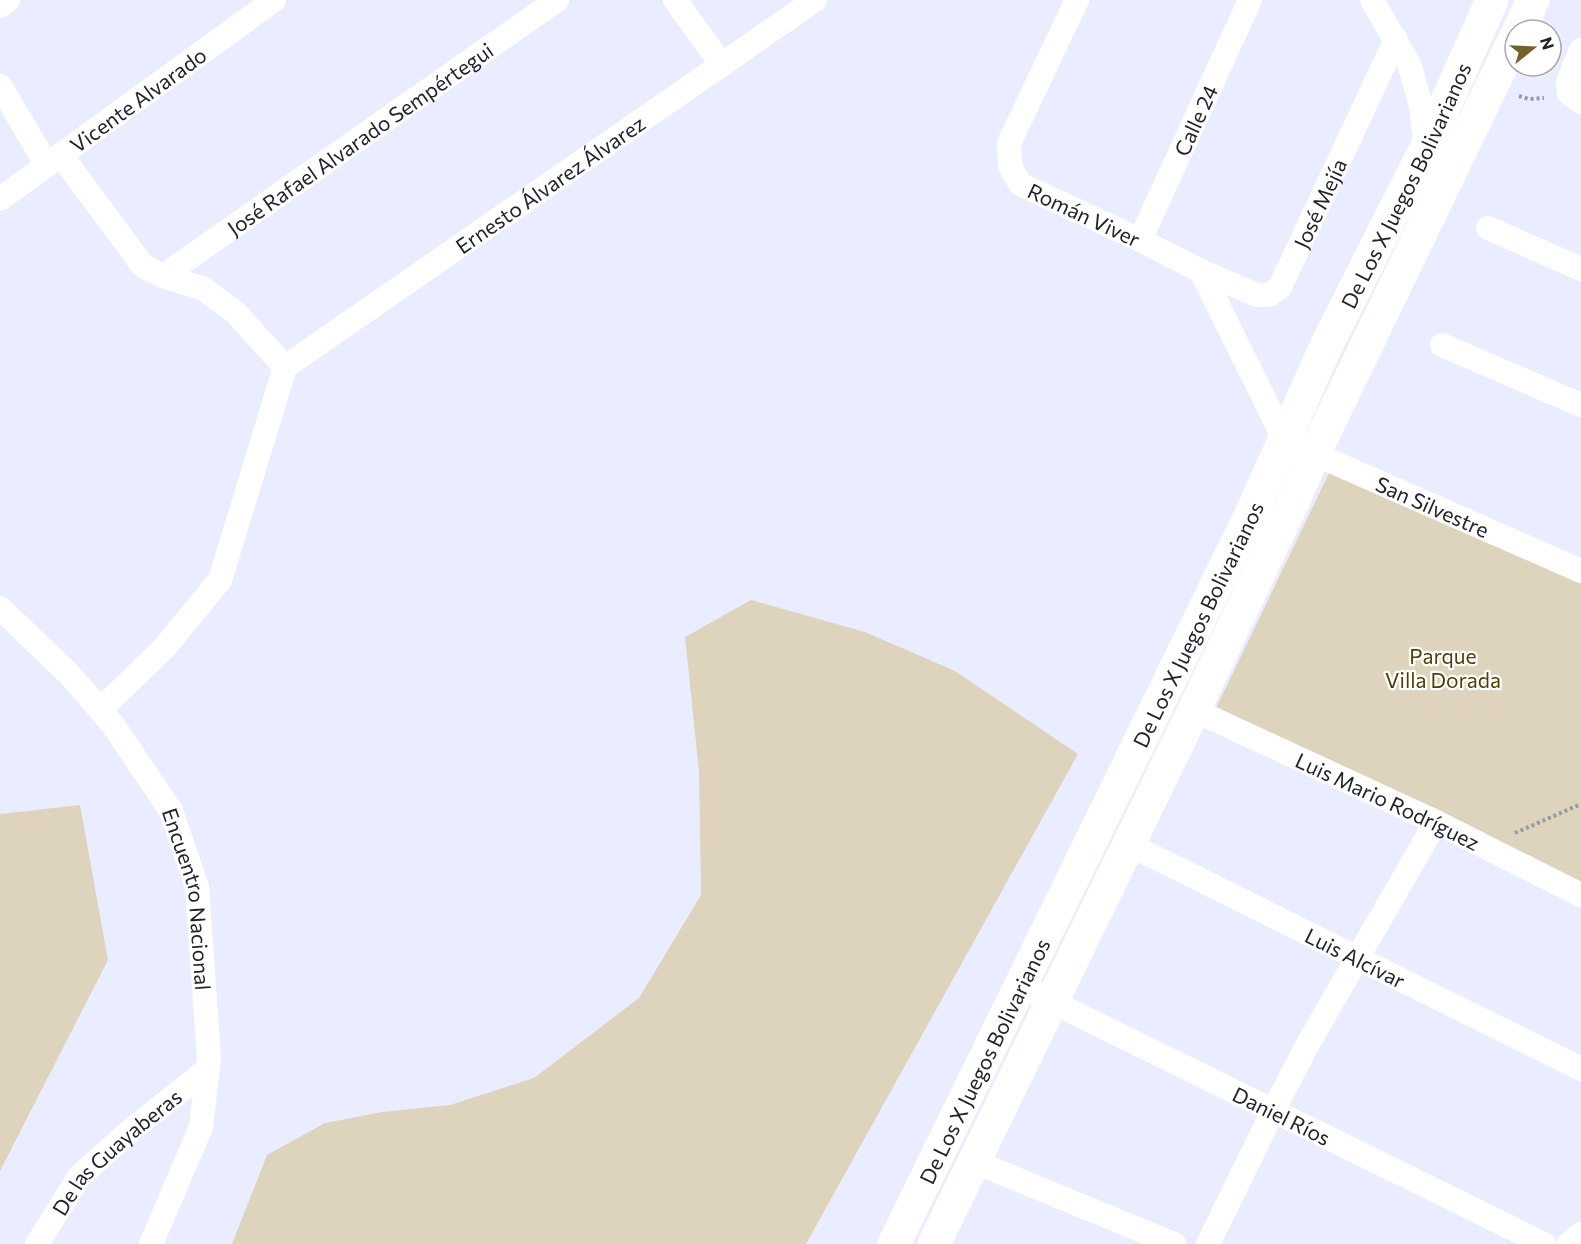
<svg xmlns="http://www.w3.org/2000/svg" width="1581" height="1244" font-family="Commissioner,sans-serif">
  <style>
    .green { fill: #ded4be }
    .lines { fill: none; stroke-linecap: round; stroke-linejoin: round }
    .path { stroke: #9799a7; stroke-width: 4; stroke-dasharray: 3 3; stroke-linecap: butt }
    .street { stroke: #fff; stroke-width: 24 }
    .secondary { stroke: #fff; stroke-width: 33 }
    .labels { text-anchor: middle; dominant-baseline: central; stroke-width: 4.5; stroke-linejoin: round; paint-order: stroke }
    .street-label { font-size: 21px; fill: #22232b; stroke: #fff }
    .park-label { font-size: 21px; fill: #513e05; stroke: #fff }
  </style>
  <rect width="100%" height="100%" fill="#eaedff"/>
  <g class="green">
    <path d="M1332,467l249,115v300l-365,-174z"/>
    <path d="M751,600l114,32 90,39 123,83 -272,490h-574l35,-89 58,-32 57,-11 68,-7 84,-27 105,-80 62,-103 -2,-123 -14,-135z"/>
    <path d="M80,805l28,155 -108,211v-357z"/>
  </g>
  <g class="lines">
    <g class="path">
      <path d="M1519,96l10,3 15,-1"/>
      <path d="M1515,833l66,-29"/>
    </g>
    <g class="street">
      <path d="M675,0l47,65"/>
      <path id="s1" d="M1077,0l-68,143 1,23 10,18 120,56 61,31 56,24h12l11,-8 116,-248"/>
      <path d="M1372,0l38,66 11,41 5,40"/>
      <path d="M0,6l8,-6"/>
      <path d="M1581,50l-13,32 1,11 12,9"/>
      <path d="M0,86l47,79"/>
      <path d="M61,155l82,111 20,10 41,13 32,24 49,54"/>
      <path id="s2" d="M0,199l274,-199"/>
      <path d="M1488,228l93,41"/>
      <path id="s3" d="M1140,240l110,-240"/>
      <path id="s4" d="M1201,271l84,170 296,130"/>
      <path id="s5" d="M163,276l394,-276"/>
      <path d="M1442,345l139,60"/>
      <path id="s6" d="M285,367l530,-367"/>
      <path id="s7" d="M0,608l69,66 44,51 58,86 26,76 12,171 -8,69 -50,117"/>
      <path d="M100,710l64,-62 56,-68 65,-213"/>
      <path id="s8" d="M1194,710l242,112 145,73"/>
      <path id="s9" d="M1128,844l453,225"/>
      <path id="s10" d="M1020,986l524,258"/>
      <path d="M975,1162l199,82"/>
      <path id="s11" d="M37,1244l42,-67 51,-46 77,-61"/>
      <path d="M1208,1244l65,-133 36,-69 127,-220"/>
      <path d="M1569,1244l12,-10"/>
    </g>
    <g class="secondary">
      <path d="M1519,30l14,-30"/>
      <path id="s12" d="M894,1244l358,-732 75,-168 99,-196 66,-148"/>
      <path d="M934,1244l260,-534 98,-206 22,-50 201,-416"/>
    </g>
  </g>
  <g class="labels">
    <g class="street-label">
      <text stroke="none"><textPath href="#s2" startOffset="170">Vicente Alvarado</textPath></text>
      <text stroke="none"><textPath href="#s3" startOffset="132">Calle 24</textPath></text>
      <text stroke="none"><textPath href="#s5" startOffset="240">José Rafael Alvarado Sempértegui</textPath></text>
      <text stroke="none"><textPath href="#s6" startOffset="322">Ernesto Álvarez Álvarez</textPath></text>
      <text stroke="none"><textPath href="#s12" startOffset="1176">De Los X Juegos Bolivarianos</textPath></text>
      <text stroke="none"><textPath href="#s1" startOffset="582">José Mejía</textPath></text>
      <text stroke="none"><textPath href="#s1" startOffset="273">Román Viver</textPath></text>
      <text stroke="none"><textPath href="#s4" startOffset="351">San Silvestre</textPath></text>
      <text stroke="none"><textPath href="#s12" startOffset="690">De Los X Juegos Bolivarianos</textPath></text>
      <text stroke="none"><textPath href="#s8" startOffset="214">Luis Mario Rodríguez</textPath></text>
      <text stroke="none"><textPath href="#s7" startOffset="357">Encuentro Nacional</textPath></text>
      <text stroke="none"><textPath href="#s9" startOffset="254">Luis Alcívar</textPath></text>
      <text stroke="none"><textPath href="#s12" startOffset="204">De Los X Juegos Bolivarianos</textPath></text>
      <text stroke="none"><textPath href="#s10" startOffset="292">Daniel Ríos</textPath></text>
      <text stroke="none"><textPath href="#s11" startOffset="123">De las Guayaberas</textPath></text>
    </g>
    <g class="park-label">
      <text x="1443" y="655">Parque<tspan x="1443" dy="24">Villa Dorada</tspan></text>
    </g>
  </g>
  <g transform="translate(1533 48) rotate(72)"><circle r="28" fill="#ffffff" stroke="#a7a7aa" stroke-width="1.5"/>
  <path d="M0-4.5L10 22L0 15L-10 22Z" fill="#75612f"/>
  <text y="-9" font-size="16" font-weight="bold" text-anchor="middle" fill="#22232b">N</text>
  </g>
</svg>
